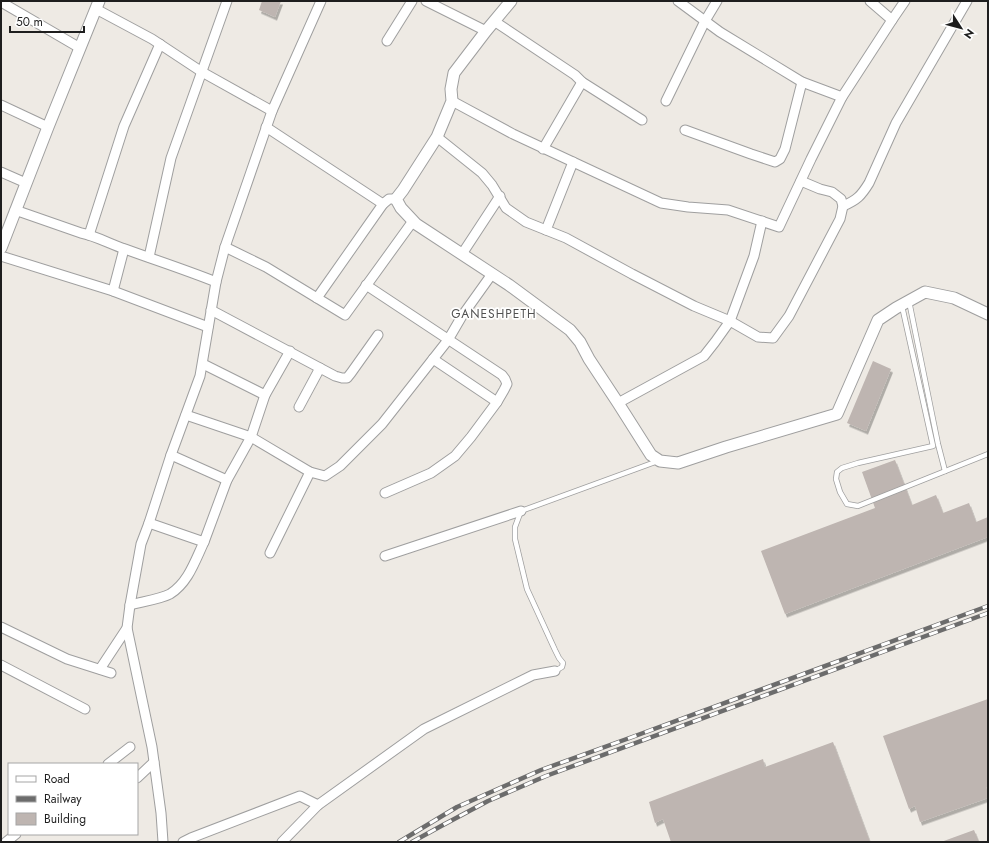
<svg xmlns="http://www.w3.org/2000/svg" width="989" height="843" font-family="Jost,sans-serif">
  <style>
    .building { fill: #beb5b1; filter: url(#shadow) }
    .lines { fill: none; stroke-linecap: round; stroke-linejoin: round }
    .service-casing { stroke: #9f9f9f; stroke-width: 6 }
    .minor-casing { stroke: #9f9f9f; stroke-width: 11 }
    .tertiary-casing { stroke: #9f9f9f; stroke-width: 13 }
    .service { stroke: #fff; stroke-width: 4.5 }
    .minor { stroke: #fff; stroke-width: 9 }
    .tertiary { stroke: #fff; stroke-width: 11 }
    .rail-casing { stroke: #6c6c6c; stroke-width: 4.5 }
    .rail { stroke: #fff; stroke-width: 3; stroke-dasharray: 9; stroke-linecap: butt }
    .labels { text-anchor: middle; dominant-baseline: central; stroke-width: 3.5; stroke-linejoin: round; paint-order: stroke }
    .neighbourhood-label { font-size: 12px; letter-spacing: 1px; fill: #515151; stroke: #fff }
  </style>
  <defs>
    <filter id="shadow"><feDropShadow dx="2" dy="3.5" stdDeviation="0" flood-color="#0004"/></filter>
  </defs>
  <rect width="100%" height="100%" fill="#eeeae4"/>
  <g class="building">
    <path d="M262,1h19l-6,16 -16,-7z"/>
    <path d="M873,361l18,8 -25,62 -19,-8z"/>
    <path d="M895,460l17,45 24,-10 7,18 26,-10 7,19 12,-5v20l-203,77 -24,-63 114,-43 -13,-36z"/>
    <path d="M988,699v88h-2l2,5v6l-68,24 -5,-16 -6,3 -26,-73z"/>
    <path d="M833,742l37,100h-199l-8,-23 -8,4 -6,-21 114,-43 2,8z"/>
    <path d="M974,830l5,12h-38z"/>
  </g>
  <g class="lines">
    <g class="service-casing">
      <g id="service">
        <path d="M909,301l29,143 7,27"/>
        <path d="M902,306l31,140 -75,17 -16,5 -5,4 -1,7 4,13 7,12 11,2 130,-52"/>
        <path d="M555,671l7,-4 1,-4 -4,-5 -4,-8 -28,-61 -12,-50v-12l6,-16 137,-50"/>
      </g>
    </g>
    <g class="minor-casing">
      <g id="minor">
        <path d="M426,1l60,30"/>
        <path d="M678,1l42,31 82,50 40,15"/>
        <path d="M1,2l79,46"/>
        <path d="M96,9l56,30 50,33 70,39"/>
        <path d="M892,20l13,-19"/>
        <path d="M494,21l81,54 7,7 60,38"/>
        <path d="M387,41l25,-40"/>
        <path d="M452,101l61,33 148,69 27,4 40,3 51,17 32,-68 31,-62 50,-77 -22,-19"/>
        <path d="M666,101l39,-80 12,-20"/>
        <path d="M1,105l47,22"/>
        <path d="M266,127l117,77"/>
        <path d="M685,130l66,24 24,8 5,-3 5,-10 17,-67"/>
        <path d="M437,137l45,36 10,12 14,23 20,14 40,16 66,36 62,32 36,15 28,16 15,1 16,-22 51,-97 3,-13 -2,-7 -9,-7 -12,-3 -19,-8"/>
        <path d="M543,149l39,-67"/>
        <path d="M1,172l25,11"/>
        <path d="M843,206c14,-6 18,-10 26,-23l27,-60 71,-122"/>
        <path d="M15,210l66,23c15,3 29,11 44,16 30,11 61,21 91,33"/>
        <path d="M546,230l27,-68"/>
        <path d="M89,235l35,-109 36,-82"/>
        <path d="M225,247l41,20 79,48 68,-94"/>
        <path d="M462,254l38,-58"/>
        <path d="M1,256l112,35 95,36"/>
        <path d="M149,257l22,-99 56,-157"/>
        <path d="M366,285l136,90 3,4 2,5 -3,6 -7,12 -26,35 -16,19 -24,17 -46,20"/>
        <path d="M113,291l11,-42"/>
        <path d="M317,298l66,-94 6,-5h7"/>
        <path d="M211,310l124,66 7,2h5l4,-5 27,-38"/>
        <path d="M433,359l64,43"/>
        <path d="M203,364l62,31"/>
        <path d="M618,403l86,-47 11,-14 15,-21 24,-65 8,-35"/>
        <path d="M299,407l21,-39"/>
        <path d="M186,415l65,22 59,35 15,4 15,-10 42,-42 66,-84 14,-24 30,-42"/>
        <path d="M171,455l56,25"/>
        <path d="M149,523l55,19 23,-62 24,-43 14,-42 25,-44"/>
        <path d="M270,553l40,-81"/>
        <path d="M385,556l136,-45"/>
        <path d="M130,605c10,-3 31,-6 40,-11 18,-11 25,-33 34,-52"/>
        <path d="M1,627l66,32 44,14"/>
        <path d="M127,628l25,119 9,66 2,29"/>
        <path d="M1,665l84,44"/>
        <path d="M100,669l27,-41 3,-23 11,-61 8,-21 22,-68 29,-79 16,-94 9,-35 47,-136 49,-110"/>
        <path d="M108,764l22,-17"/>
        <path d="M137,778l17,-16"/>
        <path d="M6,842l10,-8"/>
        <path d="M183,842l8,-4 109,-42 18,9"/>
        <path d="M282,842l36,-37 106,-76 109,-54 22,-4"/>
      </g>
    </g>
    <g class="tertiary-casing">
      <g id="tertiary">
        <path d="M511,1l-25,30 -32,42 -3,16 1,12 -15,36 -34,53 -7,9 5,9 15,16 93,61 61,45 10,12 9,17 29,44 33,52 9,6 18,2 48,-16 111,-33 41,-94 18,-12 29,-16 29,6 34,16"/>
        <path d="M1,248l47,-121 51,-126"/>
      </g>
    </g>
    <use href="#service" class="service"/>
    <use href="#minor" class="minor"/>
    <use href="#tertiary" class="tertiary"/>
    <g class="rail-casing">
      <g id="rail">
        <path d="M399,842l58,-35 84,-37 94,-34 353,-130"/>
        <path d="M412,842l31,-17 45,-24 58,-25 442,-163"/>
      </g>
    </g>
    <use href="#rail" class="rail"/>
  </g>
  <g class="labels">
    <g class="neighbourhood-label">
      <text x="494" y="314">GANESHPETH</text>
    </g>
  </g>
  <rect width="989" height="843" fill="none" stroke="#1e1e1e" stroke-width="4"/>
  <rect x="8" y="763" width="130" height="72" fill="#ffffff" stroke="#a5a5a5"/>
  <rect x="16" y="776" width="20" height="6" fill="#ffffff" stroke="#a5a5a5"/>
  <text x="44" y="783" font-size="12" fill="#1e1e1e">Road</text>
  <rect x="16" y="796" width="20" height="6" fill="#6c6c6c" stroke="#a5a5a5"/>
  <text x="44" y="803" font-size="12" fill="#1e1e1e">Railway</text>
  <rect x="16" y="813" width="20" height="12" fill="#beb5b1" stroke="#a5a5a5"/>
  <text x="44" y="823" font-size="12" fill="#1e1e1e">Building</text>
  <g transform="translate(961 28) rotate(126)" stroke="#ffffff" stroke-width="3" paint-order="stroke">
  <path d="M0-3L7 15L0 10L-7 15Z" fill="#1e1e1e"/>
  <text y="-6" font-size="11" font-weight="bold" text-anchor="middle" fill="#1e1e1e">N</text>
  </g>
  <path d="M10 26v6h74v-6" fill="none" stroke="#1e1e1e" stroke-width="2"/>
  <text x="16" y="26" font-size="12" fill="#1e1e1e" stroke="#ffffff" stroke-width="3" paint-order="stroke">50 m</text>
</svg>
